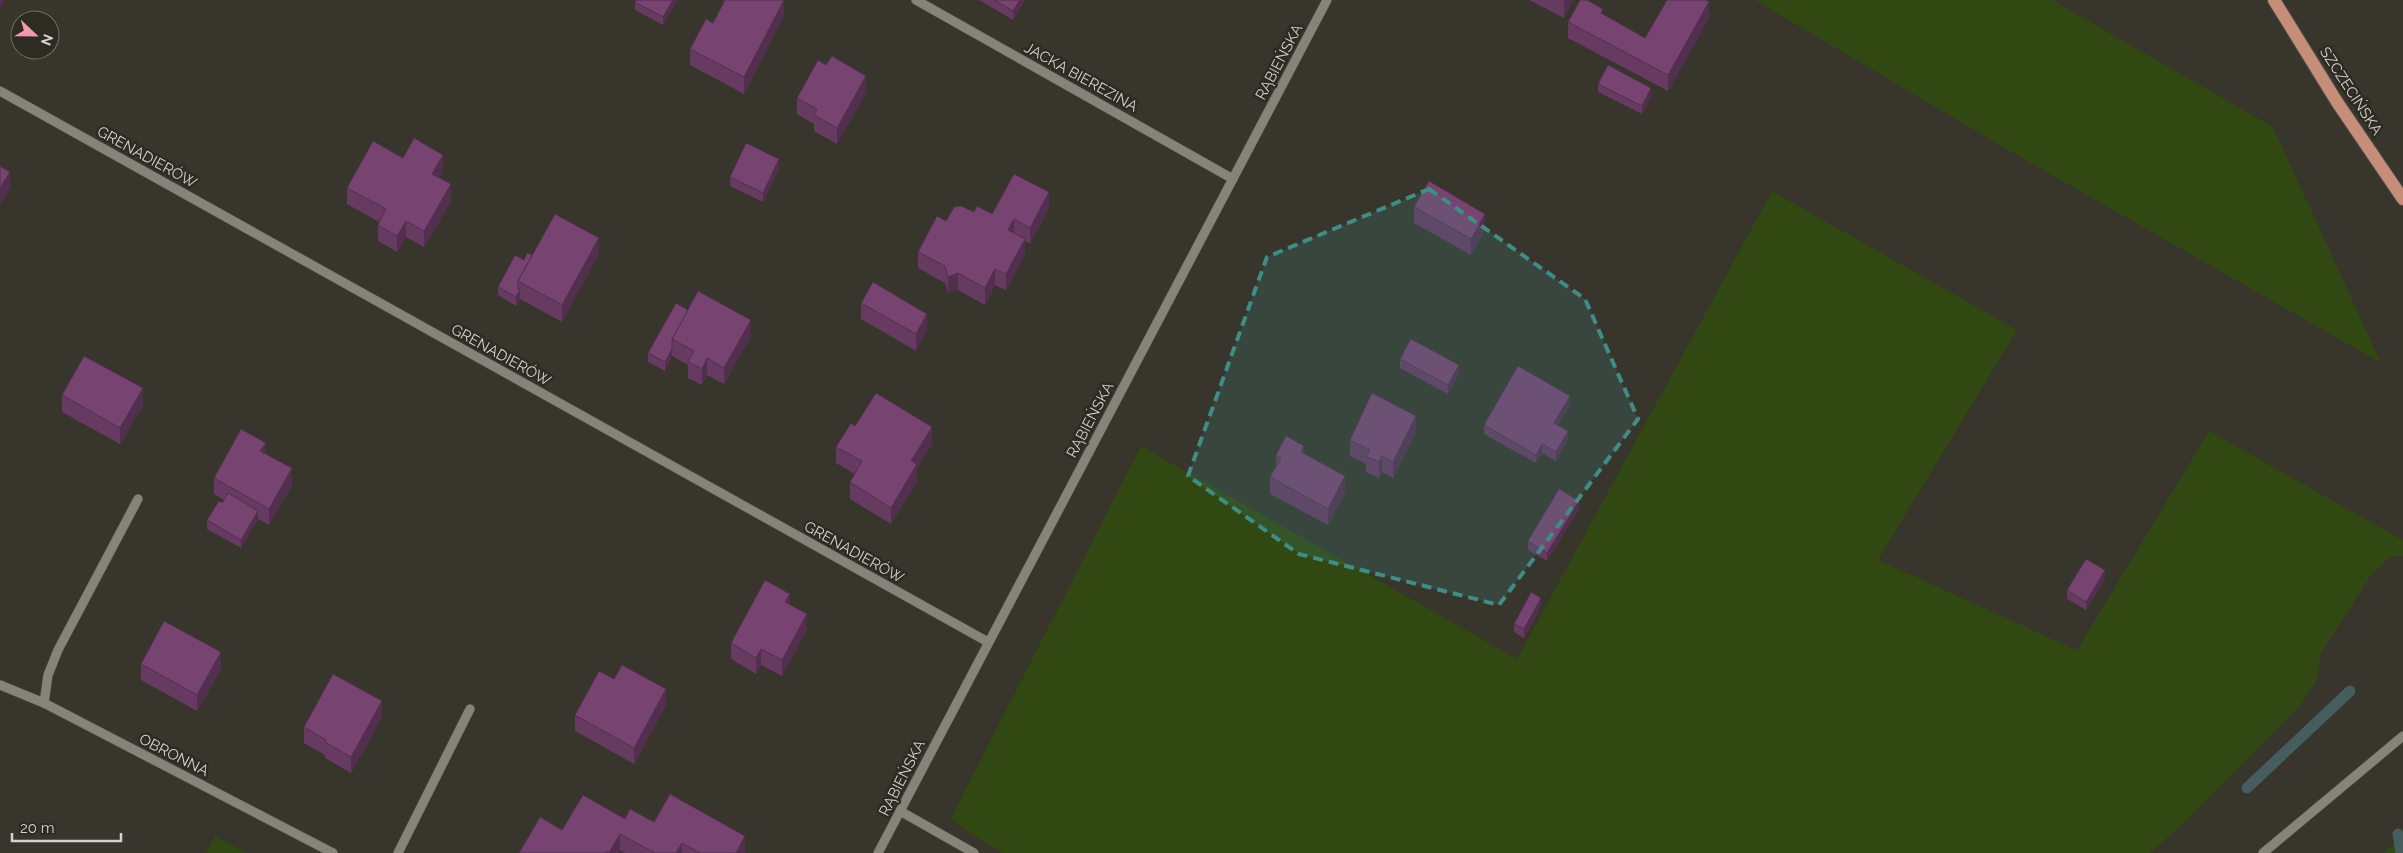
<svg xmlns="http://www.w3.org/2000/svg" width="2403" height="853" font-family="Raleway,sans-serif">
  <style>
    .green { fill: #314813 }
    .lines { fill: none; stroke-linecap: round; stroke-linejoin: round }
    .stream { stroke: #465c5d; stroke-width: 11 }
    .minor-casing { stroke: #54534b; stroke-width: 10 }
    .major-casing { stroke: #54534b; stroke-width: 14 }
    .minor { stroke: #86847a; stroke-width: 9 }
    .major { stroke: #c68e78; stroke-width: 12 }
    .wall { fill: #663a61 }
    .shaded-wall { fill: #532f4f }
    .building { fill: #774371; stroke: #532f4f }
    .marked { fill: #408d86; fill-opacity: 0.2; stroke: #408d86; stroke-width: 4; stroke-dasharray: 10 6; stroke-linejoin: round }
    .labels { text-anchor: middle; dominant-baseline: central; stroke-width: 5; stroke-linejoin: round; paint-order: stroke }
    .street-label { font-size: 15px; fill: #d3d2cc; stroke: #2d2b22 }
  </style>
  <rect width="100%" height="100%" fill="#37352c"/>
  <g class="green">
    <path d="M1755,0h297l221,127 108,236 -380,-217z"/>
    <path d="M1772,191l245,139 -139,230 199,90 132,-219 194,109v16h-11l-20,18 -51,79 -5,29 -17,25 -110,111 -39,35h-1147l-34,-20 -18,-15 190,-372 376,213z"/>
    <path d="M215,836l32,17h-41z"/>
    <path d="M2403,837v16h-20z"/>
  </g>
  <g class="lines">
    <g class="stream">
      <path d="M2247,788l103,-97"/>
      <path d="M2398,834l3,19"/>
    </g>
    <g class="minor-casing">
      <g id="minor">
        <path d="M916,0l317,179"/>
        <path d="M0,91l988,551"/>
        <path d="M0,685l44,18 289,150"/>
        <path d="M44,703l4,-28 10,-25 80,-151"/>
        <path d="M900,811l74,42"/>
        <path d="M398,853l72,-144"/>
        <path d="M878,853l449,-853"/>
        <path d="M2263,853l140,-117"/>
      </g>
    </g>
    <g class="major-casing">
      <path id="major" d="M2274,0l63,102 66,97"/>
    </g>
    <use href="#minor" class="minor"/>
    <use href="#major" class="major"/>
  </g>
  <g class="wall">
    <path d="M636,0h41l-14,25 -28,-15v-8z"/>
    <path d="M784,0v15l-40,79 -54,-29v-16l23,-26z"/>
    <path d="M979,0h46l-12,20z"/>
    <path d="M1529,0h44l-9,18z"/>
    <path d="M1603,15l42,23 64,-20 -41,73 -100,-53v-16z"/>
    <path d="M1598,84l53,12 -9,18 -44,-22z"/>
    <path d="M866,92l-29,52 -23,-13v-7l-17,-10v-16z"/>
    <path d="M403,158l40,13 -4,7 12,23 -27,46 -18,-10 -9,15 -19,-11v-16l1,-3 -32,-18v-16z"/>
    <path d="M779,168l-16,34 -33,-16v-9z"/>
    <path d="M1414,207l71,23 -14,25 -57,-32z"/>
    <path d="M1049,208l-19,36 -5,-3v14l-19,35 -11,-5 -10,20 -27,-15 -10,3 -3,-10 -27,-15v-16l56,-40 18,2z"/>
    <path d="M599,254l-37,68 -42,-23 -4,7 -18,-11v-8l26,-27 8,-5z"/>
    <path d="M861,303l66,27 -11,21 -55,-32z"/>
    <path d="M688,310l63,26 -27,48 -17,-9 -5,10 -14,-7v-13l-16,-9 -7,15 -17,-9v-9z"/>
    <path d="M1400,359l59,14 -11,21 -48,-26z"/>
    <path d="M62,395l81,10 -23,39 -58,-32z"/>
    <path d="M1570,404l-12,21 10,14 -12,22 -14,-8 -6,10 -52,-29v-9z"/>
    <path d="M855,426l77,18 -15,24v13l-26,43 -41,-25v-17l5,-8 -19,-11v-16z"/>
    <path d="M1416,432l-23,46 -11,-6 -3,6 -13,-6v-8l-16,-8v-16z"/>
    <path d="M266,454l26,31 -23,40 -11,-6 -17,29 -34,-19v-9l17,-20 -10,-6v-16z"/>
    <path d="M1304,454l41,39 -17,32 -58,-31v-17l6,-10v-12z"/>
    <path d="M1579,509l-32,52 -19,-11v-9z"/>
    <path d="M2105,578l-19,32 -19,-11v-9z"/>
    <path d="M790,605l17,25 -25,46 -21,-11 -5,9 -25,-15v-16z"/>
    <path d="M1541,606l-17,32 -10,-6v-8z"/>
    <path d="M141,664l80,5 -24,42 -56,-31z"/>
    <path d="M614,679l52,26 -32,59 -59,-33v-16z"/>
    <path d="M382,717l-31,56 -26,-15v-3l-21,-12v-16z"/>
    <path d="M625,819l29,3 91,30v1h-120l-5,-3 -2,3h-99l43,-23z"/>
  </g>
  <g class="shaded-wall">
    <path d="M0,0h5l-5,9z"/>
    <path d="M673,0h4l-14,25v-8z"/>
    <path d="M784,0v15l-40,79v-17z"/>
    <path d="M1020,0h5l-12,20v-9z"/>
    <path d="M1565,0h8l-9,18v-16z"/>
    <path d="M1709,2v16l-41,73v-16z"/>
    <path d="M866,76v16l-29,52v-16z"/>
    <path d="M1651,88v8l-9,18v-8z"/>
    <path d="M443,155v16l-11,19v-16z"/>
    <path d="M779,159v9l-16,34v-9z"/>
    <path d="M10,172v16l-10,17v-17z"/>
    <path d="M451,184v17l-27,46v-16z"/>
    <path d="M1049,192v16l-19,36v-16z"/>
    <path d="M1485,214v16l-14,25v-16z"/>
    <path d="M1014,219v16l-6,-5z"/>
    <path d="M406,221v16l-9,15v-16z"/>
    <path d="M599,238v16l-37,68v-17z"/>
    <path d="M1025,239v16l-19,35v-16z"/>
    <path d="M995,269v16l-10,20v-17z"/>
    <path d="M958,273v17l-10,3v-16z"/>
    <path d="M520,290v9l-4,7v-9z"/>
    <path d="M927,314v16l-11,21v-17z"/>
    <path d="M751,320v16l-27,48v-16z"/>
    <path d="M672,349v7l-7,15v-9z"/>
    <path d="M707,358v17l-5,10v-16z"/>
    <path d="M1459,365v8l-11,21v-9z"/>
    <path d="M143,388v17l-23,39v-16z"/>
    <path d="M1570,396v8l-16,27v-8z"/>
    <path d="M1416,416v16l-23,46v-16z"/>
    <path d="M932,427v17l-15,24v13l-26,43v-16l20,-47z"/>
    <path d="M1568,431v8l-12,22v-9z"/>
    <path d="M266,443v16l-6,-8z"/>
    <path d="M1542,444v9l-6,10v-8z"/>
    <path d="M1304,446v17l-3,-11z"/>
    <path d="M1382,456v16l-3,6v-16z"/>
    <path d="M292,468v17l-23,40v-16z"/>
    <path d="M1345,476v17l-17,32v-16z"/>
    <path d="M1579,501v8l-32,52v-8z"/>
    <path d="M258,511v8l-17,29v-8z"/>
    <path d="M2105,570v8l-19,32v-8z"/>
    <path d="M790,594v16l-5,-8z"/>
    <path d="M1541,598v8l-17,32v-9z"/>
    <path d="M807,614v16l-25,46v-16z"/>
    <path d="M761,649v16l-5,9v-16z"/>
    <path d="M221,652v17l-24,42v-16z"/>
    <path d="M666,689v16l-32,59v-16z"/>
    <path d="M382,701v16l-31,56v-16z"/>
    <path d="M620,834v16l-2,3h-9z"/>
    <path d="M745,836v17h-9z"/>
    <path d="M682,843v10h-6z"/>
  </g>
  <g class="building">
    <path d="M636,0h37l-10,17 -28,-15z"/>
    <path d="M725,0h59l-40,77 -54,-28 16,-30 7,4z"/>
    <path d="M994,0h26l-7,11z"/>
    <path d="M1580,0h7l16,9 -2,4 44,25 22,-38h39l3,2 -41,73 -100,-53z"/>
    <path d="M832,56l34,20 -29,52 -23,-13 3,-6 -20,-11 21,-38 8,5z"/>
    <path d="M1608,65l43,23 -9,18 -44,-22z"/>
    <path d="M414,138l29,17 -11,19 19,10 -27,47 -18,-10 -9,15 -19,-11 8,-16 -39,-21 26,-47 30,17z"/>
    <path d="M746,143l33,16 -16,34 -33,-16z"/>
    <path d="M0,166l10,6 -10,16z"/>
    <path d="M1014,174l35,18 -19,36 -16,-9 -6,11 17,9 -19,35 -11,-5 -10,19 -27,-15 -10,4 -3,-11 -27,-14 19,-36 9,5 8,-14 7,-1 13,6 3,-6 15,8z"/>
    <path d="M1429,181l56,33 -14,25 -57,-32z"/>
    <path d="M555,214l44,24 -37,67 -44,-24z"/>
    <path d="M527,253l5,2 -14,26v8l2,1 -4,7 -18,-10 17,-32 9,5z"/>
    <path d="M873,282l54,32 -11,20 -55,-31z"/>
    <path d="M698,291l53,29 -27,48 -17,-10 -5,11 -14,-7 6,-11 -22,-12z"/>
    <path d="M676,303l12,7 -16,29v10l-7,13 -17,-9z"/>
    <path d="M1411,339l48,26 -11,20 -48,-26z"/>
    <path d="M84,356l59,32 -23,40 -58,-33z"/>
    <path d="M1518,366l52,30 -16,27 14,8 -12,21 -14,-8 -6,11 -52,-30z"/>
    <path d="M876,393l56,34 -21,34 6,3 -26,44 -41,-26 12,-21 -26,-14 15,-24 4,3z"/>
    <path d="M1372,393l44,23 -23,46 -11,-6 -3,6 -13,-6 4,-6 -20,-10z"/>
    <path d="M241,429l25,14 -6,8 32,17 -23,41 -55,-31z"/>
    <path d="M1286,436l18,10 -3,6 44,24 -17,33 -58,-32 11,-19 -5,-3z"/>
    <path d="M1559,489l20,12 -32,52 -19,-12z"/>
    <path d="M228,493l30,18 -17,29 -34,-20 12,-19 3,2z"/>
    <path d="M2086,559l19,11 -19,32 -19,-12z"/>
    <path d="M765,580l25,14 -5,8 22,12 -25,46 -21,-11 -5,9 -25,-15z"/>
    <path d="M1531,592l10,6 -17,31 -10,-5z"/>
    <path d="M164,621l57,31 -24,43 -56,-31z"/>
    <path d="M622,665l44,24 -32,59 -59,-33 24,-44 15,8z"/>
    <path d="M333,674l49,27 -31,56 -26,-15 1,-2 -22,-13z"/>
    <path d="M670,794l75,42 -9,17h-36l-18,-10 -6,10h-21l-35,-19 -11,19 -3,-2 -1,2h-86l21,-36 22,13 21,-35 42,24 5,-10 24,13z"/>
  </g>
  <path class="marked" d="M1429,189l156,110 53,120 -139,186 -200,-51 -111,-78 79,-219z"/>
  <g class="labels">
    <g class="street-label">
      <text transform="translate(1279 62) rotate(-62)">RĄBIEŃSKA</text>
      <text transform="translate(1081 77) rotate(29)">JACKA BIEREZINA</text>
      <text transform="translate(2351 91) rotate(57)">SZCZECIŃSKA</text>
      <text transform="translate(147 157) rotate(29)">GRENADIERÓW</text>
      <text transform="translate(501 355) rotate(29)">GRENADIERÓW</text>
      <text transform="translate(1090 420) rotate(-62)">RĄBIEŃSKA</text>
      <text transform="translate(854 552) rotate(29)">GRENADIERÓW</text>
      <text transform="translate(174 755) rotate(27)">OBRONNA</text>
      <text transform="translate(902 778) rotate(-63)">RĄBIEŃSKA</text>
    </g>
  </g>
  <g transform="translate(35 35) rotate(112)"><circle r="24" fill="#2d2b22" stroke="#6f6e66"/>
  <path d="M0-4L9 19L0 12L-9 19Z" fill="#f29aad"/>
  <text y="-8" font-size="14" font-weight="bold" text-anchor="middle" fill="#d3d2cc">N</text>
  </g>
  <path d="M12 833v8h109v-8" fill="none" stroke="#d3d2cc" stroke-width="2.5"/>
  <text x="20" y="833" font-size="15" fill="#d3d2cc" stroke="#2d2b22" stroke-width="4" paint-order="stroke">20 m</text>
</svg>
